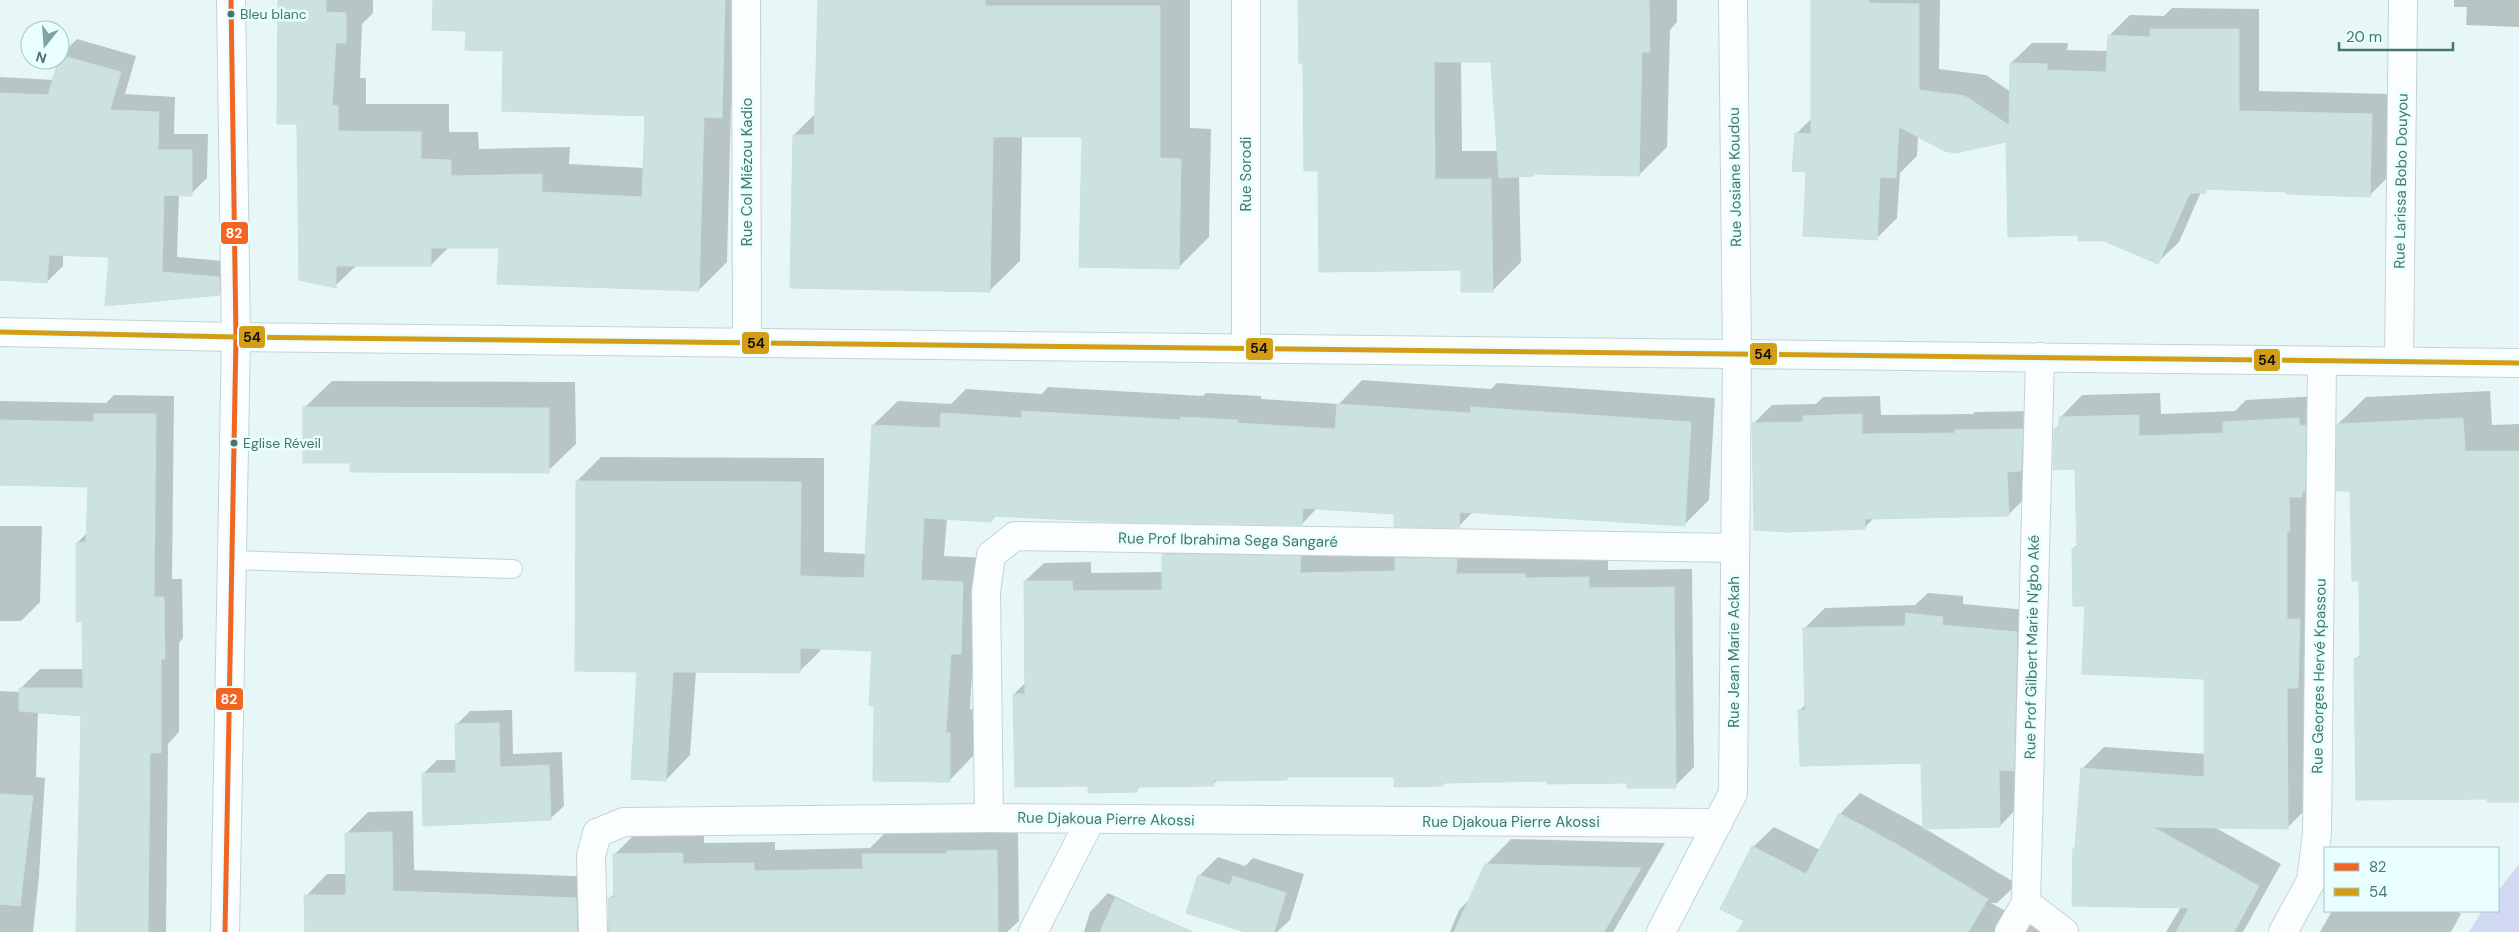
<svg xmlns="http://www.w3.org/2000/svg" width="2519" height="932" font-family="'DM Sans',sans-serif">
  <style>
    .green { fill: #d1d8f1 }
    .shadow { fill: #0003; fill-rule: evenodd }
    .building { fill: #cbe2df; stroke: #c9e0dd }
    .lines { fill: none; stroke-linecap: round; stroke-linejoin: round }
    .service-casing { stroke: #c3d4d3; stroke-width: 20 }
    .minor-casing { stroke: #c3d4d3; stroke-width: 30 }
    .tertiary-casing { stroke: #c3d4d3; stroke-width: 30 }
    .service { stroke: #fbfefe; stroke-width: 18 }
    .minor { stroke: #fbfefe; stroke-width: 28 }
    .tertiary { stroke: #fbfefe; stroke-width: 28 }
    .bus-1-casing { stroke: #e8feff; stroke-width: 9 }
    .bus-2-casing { stroke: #e8feff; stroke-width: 9 }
    .bus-1 { stroke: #f26522; stroke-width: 5 }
    .bus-2 { stroke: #d49d16; stroke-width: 5 }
    .bus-dot { fill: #46776c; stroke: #e8feff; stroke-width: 2 }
    .labels { text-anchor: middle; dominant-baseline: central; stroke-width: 5; stroke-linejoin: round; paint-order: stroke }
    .bus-label { font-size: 14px; fill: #46776c; stroke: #e8feff; text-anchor: start }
    .street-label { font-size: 15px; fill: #46776c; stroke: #e8feff }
    .line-badge { stroke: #e8feff; stroke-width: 2 }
    .badge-label { font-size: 14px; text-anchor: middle; font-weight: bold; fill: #fff }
    .pale-badge-label { font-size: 14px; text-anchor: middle; font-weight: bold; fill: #111 }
  </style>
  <rect width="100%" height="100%" fill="#e7f7f7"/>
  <path class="green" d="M2519,864v68h-50l13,-21h16v-20z"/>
  <g class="shadow">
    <path d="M279,0h94v13l-11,11 -2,54h6v26h83v28h29l1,17 91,-2 -1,17 76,4 2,-54 -143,-64 -37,-20 -32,-30h317l-2,88 -19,19 -4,155 -28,28 -199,-43h-51l-18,18h-74l-22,21 -37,-163z"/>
    <path d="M819,0h371v128l21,1 -2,108 -30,30 -96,-131h-61l-2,125 -31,30 -195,-156 22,-22z"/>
    <path d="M1299,0h378v22l-7,8 -3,117 -28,28 -103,-2 -3,2 -14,1 2,86 -28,28 -174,-121 -15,-107zM1492,60l7,91h-37l-1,-90z"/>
    <path d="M1812,0h128l-1,69 47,6 25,17v-29l21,-20h36l-1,7 41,1 1,-15 21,-21 34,1 8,-8 87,1v82l133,3 -2,81 -20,20 -161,-7 -4,4h-4l-22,50 -21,20 -54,-23 -25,-5 -72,-93 -89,-5 -1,20 -17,17 -3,45 -21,21 -69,-68 -11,-37 17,-17z"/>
    <path d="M2454,0h65v27l-53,-2 1,-18h-13z"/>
    <path d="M77,39l59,17 -11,38 50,3 -1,37h34l-1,44 -16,16h-12l-2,63 58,5v15l-16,16 -108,-37 -48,-2v12l-16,16 -47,-4v-201l54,3 7,-25z"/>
    <path d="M1362,380l129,9 6,-6 218,15 -6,102 -25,25 -210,-14 -16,16 -63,-15 -77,-5 -16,17 -305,-9 -6,5 -44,-2 -3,38 43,2 -13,81 -4,70h4l-1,47 -24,25 -74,-76 -1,-55 -51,-2 -24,24 -103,-1 -6,84 -24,25 -27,-110 -62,-189 24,-24 223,1v94l42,2 7,-129 25,-24 53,3 15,-15 76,5 6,-7 155,9 3,-3 55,3v3l78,5z"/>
    <path d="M332,381l243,1 1,62 -28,27 -197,-9 -47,-54z"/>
    <path d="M2490,391l2,34 27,-1v376l-31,-2 -132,-139 5,-6 -1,-73 -9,-91 -13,-65 28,-27z"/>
    <path d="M2160,393l1,21 74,-3 11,-11 75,-4 -11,409 -22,22h-74l67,37 -38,68h-77l15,-25 -107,-58 2,-3 6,-77 22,-22 102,7v-76l-120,-73 -13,-56 5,-5 -2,-77 -21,-38 5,-5v-6l22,-23z"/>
    <path d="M114,395l60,1 -2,183h10l1,59 -4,5v89l-11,12 -2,188h-89l5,-218 -44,-3 -2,66 9,1 -6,98 -6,56h-33v-241l21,1v-4l19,-19h44v-49l-7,-77 11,-11 1,-47 -89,-2v-82l106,2z"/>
    <path d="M1880,396l1,19 92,-1 2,-2 66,-1 -14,85 -19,19 -133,2 -11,11 -111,-104 19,-19 44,-1 7,-7z"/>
    <path d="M0,526h42l-2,76 -19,19h-21z"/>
    <path d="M1182,536l361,19v5l65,-2v12l84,-1 2,198 -19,19 -47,-4 -80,-2 -102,1 -4,4 -47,-9 -105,-1 -4,4 -68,1 -5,4 -71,1 -6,6 -47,-7 -75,-90 12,-12 -1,-101 19,-18 47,-1v11l72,-1v-17z"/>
    <path d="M1928,593l35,3v8l75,7 -17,193 -21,22 -78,-64 -122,-52 6,-6 -2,-75 21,-21 90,-3z"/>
    <path d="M512,710l1,44 49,-2 2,54 -14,13 -126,-46 13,-13h20l-1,-35 14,-14z"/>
    <path d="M1860,793l59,32 98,59 -20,19h-6l24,13 7,10h13l10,6h-307l7,-12 8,-73 21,-20 46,23 20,-36z"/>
    <path d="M413,811l1,59 184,7 3,41 9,7 -1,-26 6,-6 -1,-38 22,-22 68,-1v11l71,-1v8l95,-2 15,-15h82l3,-3 48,-1 1,92 -12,11h-701v-36l21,-22h20v-41l21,-21z"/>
    <path d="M1511,839l154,4 -52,89h-163l9,-22 11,-11 16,-34z"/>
    <path d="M1218,857l27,9 8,-8 51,16 -14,46 -13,12h-27l-51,-56z"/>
    <path d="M1108,893l80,39h-104l6,-20z"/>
    <path d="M2332,911h124l5,3 -10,18h-131z"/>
  </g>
  <g class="building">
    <path d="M278,0h48v12l20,1v30h-10l-4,62 6,1v25l83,1v27l30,1v16l91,-2v18l100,5 3,-81 -143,-5 1,-60 -38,-1 1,-19 -34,-1 1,-30h292l-3,118 -18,-1 -5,174 -202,-7 2,-36h-68v18h-95v22l-37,-8 -2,-156h-20z"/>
    <path d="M818,0h167v6h175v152l21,1 -2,110 -100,-2 3,-130h-89l-3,155 -200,-4 3,-153h21z"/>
    <path d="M1298,0h351l1,52h-8l-3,124 -106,-2 1,2 -35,2 -8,-116h-57l1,117h56l2,113h-32v-22l-142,2 -1,-101h-14l-1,-108h-4z"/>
    <path d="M1811,0h58v3l50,1v86l46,6 44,29 1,-62 37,1v6l59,2 2,-37 42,2v-8h89v82l133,3 -2,83 -84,-3v-2l-80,-3v4h-16l-32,71 -54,-23h-26v-6l-70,2 -2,-95 -51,11 -10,-2 -46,-24 -3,51 -16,-1 -3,63 -74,-4 3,-64 -14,-1 3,-38 16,1z"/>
    <path d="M60,55l61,17 -11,38 49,2 -1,38h34v46l-28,-1 -2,77 57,5 1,18 -115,11 4,-49 -60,-2 -2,28 -47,-3v-187l48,2z"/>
    <path d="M1337,404l134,9v-6l220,15 -6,104 -225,-14 -1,16 -65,-1v-13l-91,-6 -1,17 -188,-3 -122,-6v6l-68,-4 -3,62 42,2 -2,72h-10l-5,79h4v49l-77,-1 1,-75 -5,-1 3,-54 -72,-3v25l-127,-1 -7,109 -35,-2 6,-107 -62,-1 1,-190 225,1 -1,94 64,2 8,-153 68,3 1,-15 81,5v-7l158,9 1,-3 57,3 -1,3 98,6z"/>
    <path d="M303,407l246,1v65l-199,-1v-9h-47z"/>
    <path d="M94,414h62l-2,183h10l1,62h-4v94h-11l-2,179h-72l5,-216 -62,-5v-23h64l-1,-67 -6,1v-79l10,-1 2,-55 -88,-2v-65l94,2z"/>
    <path d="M1862,414v20l93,-1v-3l68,-1 -2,42 -14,1 2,44 -144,3v10l-78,3 -33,-2 -2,-107 51,-1v-6z"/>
    <path d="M2139,415v21l84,-3v-11l76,-4 1,8 6,-1 -1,66h-3v6h-13l1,34h-3v88h13l-2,69h-11l1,141 -135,-2 106,59 -25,46h-58l13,-24 -117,-2 1,-58h2l6,-80 123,9v-98l-122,-5 3,-68h-12l-1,-58h5l-2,-79 -22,1 1,-41 5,-1v-11z"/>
    <path d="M2463,418l2,33h54v351h-32v-3l-131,1 -2,-142h6l-1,-77h-7l-2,-90h-14l1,-67z"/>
    <path d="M1162,554l139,2 -1,17 95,-2v-13l62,1 -1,15h69v4l64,-1v11l85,-1 2,201h-49v-5l-80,1v-3l-104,2v3l-49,1v-10h-107v3l-74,1 1,5 -77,1v5l-49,1v-7l-73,1 -2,-93h12l-1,-113h48l1,10 89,-1z"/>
    <path d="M1906,613l37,4 -1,8 75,7 -3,139 -15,-1 1,57 -77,2 -2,-66 -121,3 -2,-56h7l-2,-82 102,-2z"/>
    <path d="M499,723l1,44 49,-2 2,55 -128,6 -1,-53h34l-1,-49z"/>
    <path d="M0,794l33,2 -13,110 -20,-2z"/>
    <path d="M1839,813l59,32 90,54 -20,33h-231l7,-11 -24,-12 32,-63 54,28z"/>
    <path d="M392,832l1,59 183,7 1,34h-272l-1,-37h42l-1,-62z"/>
    <path d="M997,850l1,82h-389l-1,-34h6l-1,-44 70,-1v11l71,-1v8l109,-2 -1,-15h85v-3z"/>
    <path d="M1485,864l156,4 -37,64h-150z"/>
    <path d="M1198,875l32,10 3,-9 53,17 -12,39h-29l-59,-19z"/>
    <path d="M1115,898l78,34h-93z"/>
  </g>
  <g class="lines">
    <g class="service-casing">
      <path id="service" d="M232,560l281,9"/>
    </g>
    <g class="minor-casing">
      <g id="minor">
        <path d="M746,0l1,343"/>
        <path d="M1246,0v348"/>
        <path d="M2399,361l4,-361"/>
        <path d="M989,818l-3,-226 5,-37 24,-19 720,12"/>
        <path d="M2026,903l38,29"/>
        <path d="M225,932l11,-595 2283,26"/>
        <path d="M593,932l-2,-76 6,-23 27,-11 365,-4 729,5"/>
        <path d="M1033,932l58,-113"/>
        <path d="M1661,932l72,-139 4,-438 -4,-355"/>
        <path d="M2009,932l17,-29 14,-546"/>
        <path d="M2283,932l28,-51 6,-48 5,-472"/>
      </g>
    </g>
    <g class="tertiary-casing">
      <path id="tertiary" d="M0,332l236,5 -5,-337"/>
    </g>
    <use href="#service" class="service"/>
    <use href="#minor" class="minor"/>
    <use href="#tertiary" class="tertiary"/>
    <g class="bus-1-casing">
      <path id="bus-1" d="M225,932l11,-595 -5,-337"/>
    </g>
    <g class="bus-2-casing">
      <path id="bus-2" d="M0,332l236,5 2283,26"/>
    </g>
    <use href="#bus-1" class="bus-1"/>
    <use href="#bus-2" class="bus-2"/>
  </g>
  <g class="bus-dot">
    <circle cx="231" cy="14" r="4.5"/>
    <circle cx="234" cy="443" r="4.5"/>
  </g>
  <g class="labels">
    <g class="bus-label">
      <text x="240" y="14">Bleu blanc</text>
      <text x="243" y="443">Eglise Réveil</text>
    </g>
    <g class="street-label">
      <text transform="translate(747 172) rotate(-90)">Rue Col Miézou Kadio</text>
      <text transform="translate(1246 174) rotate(-90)">Rue Sorodi</text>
      <text transform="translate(1735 177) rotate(-91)">Rue Josiane Koudou</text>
      <text transform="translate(2401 181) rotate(-89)">Rue Larissa Bobo Douyou</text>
      <text transform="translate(1228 540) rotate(1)">Rue Prof Ibrahima Sega Sangaré</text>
      <text transform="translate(2032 647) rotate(-89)">Rue Prof Gilbert Marie N'gbo Aké</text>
      <text transform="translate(1734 652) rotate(-90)">Rue Jean Marie Ackah</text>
      <text transform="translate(2319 676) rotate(-89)">Rue Georges Hervé Kpassou</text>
      <text transform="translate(1106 819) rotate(1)">Rue Djakoua Pierre Akossi</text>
      <text x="1511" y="822">Rue Djakoua Pierre Akossi</text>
    </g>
  </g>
  <g class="line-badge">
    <rect x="220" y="221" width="29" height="24" rx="5" fill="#f26522"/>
    <rect x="238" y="325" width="28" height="24" rx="5" fill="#d49d16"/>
    <rect x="741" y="331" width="29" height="24" rx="5" fill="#d49d16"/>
    <rect x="1245" y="337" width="29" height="24" rx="5" fill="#d49d16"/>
    <rect x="1749" y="342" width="29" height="24" rx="5" fill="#d49d16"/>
    <rect x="2253" y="348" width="28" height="24" rx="5" fill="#d49d16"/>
    <rect x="215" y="687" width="29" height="24" rx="5" fill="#f26522"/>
  </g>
  <g class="badge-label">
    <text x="234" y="238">82</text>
    <text x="229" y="704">82</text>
  </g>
  <g class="pale-badge-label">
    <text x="252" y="342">54</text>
    <text x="756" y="348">54</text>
    <text x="1259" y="353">54</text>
    <text x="1763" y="359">54</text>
    <text x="2267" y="365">54</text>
  </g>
  <rect x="2324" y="847" width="175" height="65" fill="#e8feff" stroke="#a7c8c4"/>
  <rect x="2334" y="863" width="25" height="8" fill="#f26522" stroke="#a7c8c4"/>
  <text x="2369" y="872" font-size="15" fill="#46776c">82</text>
  <rect x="2334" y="888" width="25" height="8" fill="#d49d16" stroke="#a7c8c4"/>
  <text x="2369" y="897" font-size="15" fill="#46776c">54</text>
  <g transform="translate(45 45) rotate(197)"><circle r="24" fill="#e8feff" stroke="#a7c8c4"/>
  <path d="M0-4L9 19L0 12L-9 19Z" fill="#7ea49d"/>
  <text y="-8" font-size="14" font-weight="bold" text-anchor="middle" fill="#46776c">N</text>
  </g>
  <path d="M2339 42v8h114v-8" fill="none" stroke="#46776c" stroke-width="2.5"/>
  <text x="2346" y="42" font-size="15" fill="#46776c" stroke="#e8feff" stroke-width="4" paint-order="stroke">20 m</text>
</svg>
